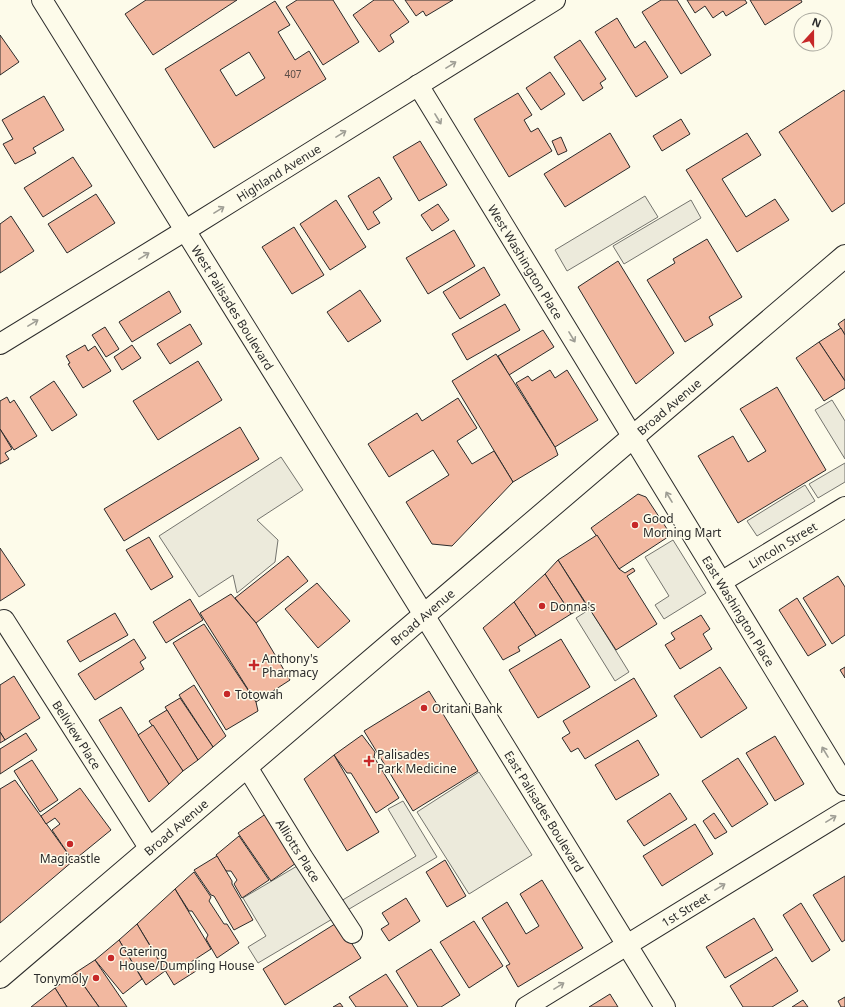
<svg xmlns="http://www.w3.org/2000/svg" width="845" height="1007" font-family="'Noto Sans',sans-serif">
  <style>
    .parking { fill: #eceadb; stroke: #74746e }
    .building { fill: #f2b8a0; stroke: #2b2b2b; fill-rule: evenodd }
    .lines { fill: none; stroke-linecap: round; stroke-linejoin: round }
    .street-casing { stroke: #2b2b2b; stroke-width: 22 }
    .secondary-casing { stroke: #2b2b2b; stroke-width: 24 }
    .street { stroke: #fdfbea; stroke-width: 20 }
    .secondary { stroke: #fdfbea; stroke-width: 22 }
    .oneway { stroke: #9e9d94 }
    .poi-dot { fill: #c62828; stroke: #fdfbea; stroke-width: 1.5 }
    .labels { text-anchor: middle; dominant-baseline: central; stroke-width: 3; stroke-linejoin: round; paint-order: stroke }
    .number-label { font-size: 10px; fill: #5d4e48 }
    .street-label { font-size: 12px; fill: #2b2b2b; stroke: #fdfbea }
    .poi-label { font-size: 12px; fill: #2b2b2b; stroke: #fdfbea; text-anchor: start }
  </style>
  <rect width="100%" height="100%" fill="#fdfbea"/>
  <g class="parking">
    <path d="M645,196l13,21 -91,54 -12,-21z"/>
    <path d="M691,200l10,18 -77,46 -11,-18z"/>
    <path d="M832,400l13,21v38l-30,-49z"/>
    <path d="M281,457l22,33 -46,30 21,20 -3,22 -38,31 -4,-18 -34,22 -40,-61z"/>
    <path d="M845,463v19l-27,16 -9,-14z"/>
    <path d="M805,485l10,16 -58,35 -10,-15z"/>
    <path d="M673,540l33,53 -42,26 -9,-14 14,-9 -24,-39z"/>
    <path d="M590,609l39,63 -14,9 -39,-63z"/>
    <path d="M479,772l53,83 -63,39 -52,-82z"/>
    <path d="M403,801l34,56 -179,106 -10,-16 18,-11 -23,-38 71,-42 27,45 75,-45 -28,-47z"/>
  </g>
  <g class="building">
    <path d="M146,0h91l-84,55 -28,-41z"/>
    <path d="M297,0h36l26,42 -36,23 -37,-58z"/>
    <path d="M374,0h19l16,22 -19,13 4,7 -15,10 -26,-37z"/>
    <path d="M405,0h48l-27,16 -3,-5 -7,5z"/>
    <path d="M661,0h16l34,55 -30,19 -39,-62z"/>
    <path d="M687,0h58l2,3 -21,13 -3,-5 -10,7 -8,-12 -10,7z"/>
    <path d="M750,0h51l1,2 -37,23z"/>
    <path d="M275,1l15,24 -12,7 17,28 14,-9 17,28 -112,69 -49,-79zM249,52l16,26 -29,18 -16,-26z"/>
    <path d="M617,18l18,30 10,-7 23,36 -32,20 -41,-65z"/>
    <path d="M0,35l19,27 -19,13z"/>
    <path d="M580,40l26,39 -6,4 3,5 -20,13 -29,-44z"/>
    <path d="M550,72l15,22 -24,16 -15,-22z"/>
    <path d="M844,90l1,2v111l-13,9 -53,-80z"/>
    <path d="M518,93l14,22 -8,5 7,12 7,-4 14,23 -43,26 -35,-58z"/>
    <path d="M44,96l20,34 -31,18 3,5 -21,11 -12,-20 10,-5 -11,-19z"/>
    <path d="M681,119l9,15 -28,17 -9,-15z"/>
    <path d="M610,133l20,34 -65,40 -21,-33z"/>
    <path d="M747,133l14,22 -39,24 24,38 29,-18 14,21 -52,32 -51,-82z"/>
    <path d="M561,137l6,14 -9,4 -6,-14z"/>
    <path d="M420,141l27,44 -28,16 -26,-44z"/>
    <path d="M73,157l19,29 -49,31 -19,-29z"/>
    <path d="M379,177l13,22 -19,13 7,11 -12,7 -20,-34z"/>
    <path d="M96,194l19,29 -48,30 -19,-29z"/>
    <path d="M336,200l30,47 -36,23 -30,-46z"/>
    <path d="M438,204l11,16 -17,11 -11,-16z"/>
    <path d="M11,216l23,35 -34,22v-49z"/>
    <path d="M294,227l30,48 -32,19 -30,-47z"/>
    <path d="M454,230l21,36 -47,28 -22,-36z"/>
    <path d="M707,239l35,58 -33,20 4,8 -28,17 -38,-62 28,-17 -2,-4z"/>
    <path d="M618,261l56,92 -38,31 -58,-97z"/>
    <path d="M484,267l16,28 -40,24 -17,-27z"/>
    <path d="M360,290l21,31 -33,21 -21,-30z"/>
    <path d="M169,291l12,21 -49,30 -13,-20z"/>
    <path d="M505,304l15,26 -53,30 -15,-26z"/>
    <path d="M845,319v16l-7,-11z"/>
    <path d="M190,324l12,20 -32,20 -13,-20z"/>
    <path d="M105,327l14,22 -13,8 -14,-22z"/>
    <path d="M841,328l4,7v46l-26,-39z"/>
    <path d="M543,330l11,17 -45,28 -11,-19z"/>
    <path d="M819,342l26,39v7l-21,13 -28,-43z"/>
    <path d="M85,345l3,6 7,-5 16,25 -28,17 -15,-24 2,-1 -4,-7z"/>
    <path d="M132,345l9,13 -19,12 -8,-13z"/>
    <path d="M496,354l59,93 3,8 -45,27 -61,-101z"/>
    <path d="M198,361l24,39 -64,40 -25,-39z"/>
    <path d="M550,370l5,8 12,-8 31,50 -43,27 -39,-64 12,-7 4,5z"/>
    <path d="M54,381l23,34 -25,16 -22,-34z"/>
    <path d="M777,387l49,83 -88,53 -40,-67 35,-20 15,26 18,-11 -26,-42z"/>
    <path d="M7,397l3,6 4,-3 23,36 -23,14 -14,-21v-28z"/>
    <path d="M458,398l19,30 -20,13 15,23 22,-13 19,31 -61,64 -20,-2 -26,-42 43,-27 -16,-25 -44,27 -21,-33 49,-31 5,8z"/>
    <path d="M240,427l19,32 -135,82 -20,-32z"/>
    <path d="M0,429l12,20 -7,4 4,6 -9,5z"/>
    <path d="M638,494l8,3 25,38 -52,34 -28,-41z"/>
    <path d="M597,535l22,34 6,4 8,-5 2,3 -8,5 30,48 -41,26 -58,-90z"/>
    <path d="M149,537l24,40 -22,13 -25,-40z"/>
    <path d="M0,548l25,37 -25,16z"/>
    <path d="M288,556l20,25 -52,42 -21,-25z"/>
    <path d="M558,560l29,46 -16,8 -26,-40z"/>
    <path d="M545,574l26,40 -35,22 -22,-34z"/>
    <path d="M838,576l7,11v48l-13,9 -29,-46z"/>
    <path d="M317,583l33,38 -32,27 -33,-39z"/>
    <path d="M231,594l25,29 34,57 -34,22 -56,-89z"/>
    <path d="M797,598l29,47 -18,11 -29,-46z"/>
    <path d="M190,599l13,21 -37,23 -13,-21z"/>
    <path d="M514,602l22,34 -18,11 2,4 -17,9 -20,-32z"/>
    <path d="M115,613l13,22 -48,27 -13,-21z"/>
    <path d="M701,615l9,14 -7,5 9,15 -32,20 -15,-24 10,-6 -4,-6z"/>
    <path d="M204,624l52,78 2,9 -32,19 -53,-87z"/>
    <path d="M134,639l12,19 -6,4 4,7 -49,31 -17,-26z"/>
    <path d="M561,639l29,48 -52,31 -29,-48z"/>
    <path d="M720,667l27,41 -46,30 -27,-42z"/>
    <path d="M845,667v11l-5,-8z"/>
    <path d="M14,676l26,42 -35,22 -5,-8v-47z"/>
    <path d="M634,678l23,38 -72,43 -7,-11 -7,4 -9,-14 8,-5 -7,-12z"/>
    <path d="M194,685l32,51 -13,11 -34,-52z"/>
    <path d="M429,691l49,80 -65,40 -49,-80z"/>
    <path d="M180,698l33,49 -15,13 -33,-53z"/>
    <path d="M121,707l48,77 -20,18 -50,-82z"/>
    <path d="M167,710l31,50 -15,11 -34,-50z"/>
    <path d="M153,725l30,46 -14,13 -31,-49z"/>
    <path d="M0,732l5,8 -5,3z"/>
    <path d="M26,733l11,17 -37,24v-25z"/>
    <path d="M362,735l13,17 -1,5 25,41 -23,15 -25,-40h-4l-13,-18z"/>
    <path d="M775,736l29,48 -29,17 -29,-48z"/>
    <path d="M638,740l21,35 -43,25 -21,-35z"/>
    <path d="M334,755l45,77 -32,19 -43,-72z"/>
    <path d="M738,758l30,46 -36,23 -30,-46z"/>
    <path d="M32,760l26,40 -18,12 -26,-41z"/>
    <path d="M15,780l58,81 -73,62v-134z"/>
    <path d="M80,788l31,42 -38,31 -21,-31 8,-6 -5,-6 -9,6 -5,-8z"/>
    <path d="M670,793l17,26 -43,27 -17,-25z"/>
    <path d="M270,811l33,47 -32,23 -33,-48z"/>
    <path d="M714,813l13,19 -12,7 -12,-18z"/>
    <path d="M695,824l18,30 -51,32 -19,-30z"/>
    <path d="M239,836l30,44 -27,18 -8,-14 3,-4 -6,-9h-5l-10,-16z"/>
    <path d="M217,856l15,25v3l21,36 -19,10 -20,-34 -3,-1 -17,-25z"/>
    <path d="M445,860l21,36 -19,11 -21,-35z"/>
    <path d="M194,872l17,25 -2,4 15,23h3l12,19 -22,15 -11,-19 2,-4 -16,-24h-3l-14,-22z"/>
    <path d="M845,876v64l-3,2 -29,-47z"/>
    <path d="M542,880l41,68 -65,39 -12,-21 4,-2 -28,-46 25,-16 19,32 13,-8 -19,-32z"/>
    <path d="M175,889l36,60 -20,13 5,9 -22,14 -37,-61z"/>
    <path d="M406,898l14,23 -31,20 -8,-12 8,-5 -7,-11z"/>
    <path d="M801,903l29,47 -18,12 -29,-47z"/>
    <path d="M754,918l19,32 -48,28 -19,-31z"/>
    <path d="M474,921l29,45 -34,22 -29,-46z"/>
    <path d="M338,922l23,36 -76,47 -22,-36z"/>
    <path d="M137,924l28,47 -19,14 -27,-45z"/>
    <path d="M119,940l23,39 -19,15 -28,-34z"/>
    <path d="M431,949l29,46 -19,12h-23l-22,-36z"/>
    <path d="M776,957l22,34 -26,16h-29l-13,-21z"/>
    <path d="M95,960l32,47h-28l-24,-34z"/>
    <path d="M75,973l24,34h-32l-12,-19z"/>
    <path d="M386,974l22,33h-52l-7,-10z"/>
    <path d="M55,988l12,19h-36z"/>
    <path d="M610,994l8,13h-29z"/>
    <path d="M845,997v10h-4l-3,-6z"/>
    <path d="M803,1000l5,7h-16z"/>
    <path d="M340,1003l3,4h-10z"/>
  </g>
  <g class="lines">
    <g class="street-casing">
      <g id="street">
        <path id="s1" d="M42,0l382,615 241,392"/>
        <path id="s2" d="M418,85l427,700"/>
        <path id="s3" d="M0,344l186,-114 369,-230"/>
        <path id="s4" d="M721,582l124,-75"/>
        <path id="s5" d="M4,620l146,229"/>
        <path id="s6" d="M247,767l56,91 49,75"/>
        <path id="s7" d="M526,1007l319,-196"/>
      </g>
    </g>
    <g class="secondary-casing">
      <g id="secondary">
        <path id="s8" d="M0,977l845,-721"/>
      </g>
    </g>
    <use href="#street" class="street"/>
    <use href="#secondary" class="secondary"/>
  </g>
  <defs><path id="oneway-shaft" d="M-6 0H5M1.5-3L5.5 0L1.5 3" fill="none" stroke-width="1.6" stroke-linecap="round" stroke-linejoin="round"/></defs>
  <g class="oneway">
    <use href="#oneway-shaft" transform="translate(451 65) rotate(-32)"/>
    <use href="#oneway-shaft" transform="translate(438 119) rotate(59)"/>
    <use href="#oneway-shaft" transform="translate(341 134) rotate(-32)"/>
    <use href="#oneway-shaft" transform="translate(219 210) rotate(-32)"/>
    <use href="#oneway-shaft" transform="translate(144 256) rotate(-31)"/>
    <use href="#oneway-shaft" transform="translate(33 323) rotate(-31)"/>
    <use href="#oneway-shaft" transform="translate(572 337) rotate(59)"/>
    <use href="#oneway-shaft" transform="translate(669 497) rotate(-121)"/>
    <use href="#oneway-shaft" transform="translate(825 752) rotate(-121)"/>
    <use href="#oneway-shaft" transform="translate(831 819) rotate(-31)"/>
    <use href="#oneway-shaft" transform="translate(720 887) rotate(-31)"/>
    <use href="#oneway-shaft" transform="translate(559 986) rotate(-32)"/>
  </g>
  <g class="poi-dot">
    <circle cx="635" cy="525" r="4"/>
    <circle cx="542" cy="606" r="4"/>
    <path d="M252 659h4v4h4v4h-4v4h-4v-4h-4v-4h4z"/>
    <circle cx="227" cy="694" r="4"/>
    <circle cx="424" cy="708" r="4"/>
    <path d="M367 755h4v4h4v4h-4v4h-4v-4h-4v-4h4z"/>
    <circle cx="70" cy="844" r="4"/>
    <circle cx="111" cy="958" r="4"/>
    <circle cx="96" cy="978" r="4"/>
  </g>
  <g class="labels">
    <g class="number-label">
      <text x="293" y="74">407</text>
    </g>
    <g class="street-label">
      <text stroke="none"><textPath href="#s3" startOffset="327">Highland Avenue</textPath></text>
      <text stroke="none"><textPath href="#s2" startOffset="207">West Washington Place</textPath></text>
      <text stroke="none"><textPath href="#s1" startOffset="362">West Palisades Boulevard</textPath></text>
      <text stroke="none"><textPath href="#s8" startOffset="879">Broad Avenue</textPath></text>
      <text stroke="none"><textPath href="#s4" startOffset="72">Lincoln Street</textPath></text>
      <text stroke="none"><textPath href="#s2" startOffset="616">East Washington Place</textPath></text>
      <text stroke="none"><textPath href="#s8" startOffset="555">Broad Avenue</textPath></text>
      <text stroke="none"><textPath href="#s5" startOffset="136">Bellview Place</textPath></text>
      <text stroke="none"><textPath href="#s1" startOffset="954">East Palisades Boulevard</textPath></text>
      <text stroke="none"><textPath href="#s8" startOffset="231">Broad Avenue</textPath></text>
      <text stroke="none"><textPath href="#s6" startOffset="98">Alliotts Place</textPath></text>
      <text stroke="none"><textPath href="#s7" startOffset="187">1st Street</textPath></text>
    </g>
    <g class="poi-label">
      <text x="643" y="518">Good<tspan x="643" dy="14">Morning Mart</tspan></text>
      <text x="550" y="606">Donna's</text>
      <text x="262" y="658">Anthony's<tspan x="262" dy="14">Pharmacy</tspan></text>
      <text x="235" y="694">Totowah</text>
      <text x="432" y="708">Oritani Bank</text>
      <text x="377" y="754">Palisades<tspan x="377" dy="14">Park Medicine</tspan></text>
      <text x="70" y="858" text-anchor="middle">Magicastle</text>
      <text x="119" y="951">Catering<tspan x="119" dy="14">House/Dumpling House</tspan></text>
      <text x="88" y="978" text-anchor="end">Tonymoly</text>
    </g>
  </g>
  <g transform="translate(813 32) rotate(21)"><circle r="19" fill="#fdfbea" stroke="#a9a89e"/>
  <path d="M0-3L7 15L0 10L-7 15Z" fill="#c62828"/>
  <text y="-6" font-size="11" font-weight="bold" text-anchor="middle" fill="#2b2b2b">N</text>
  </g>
</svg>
